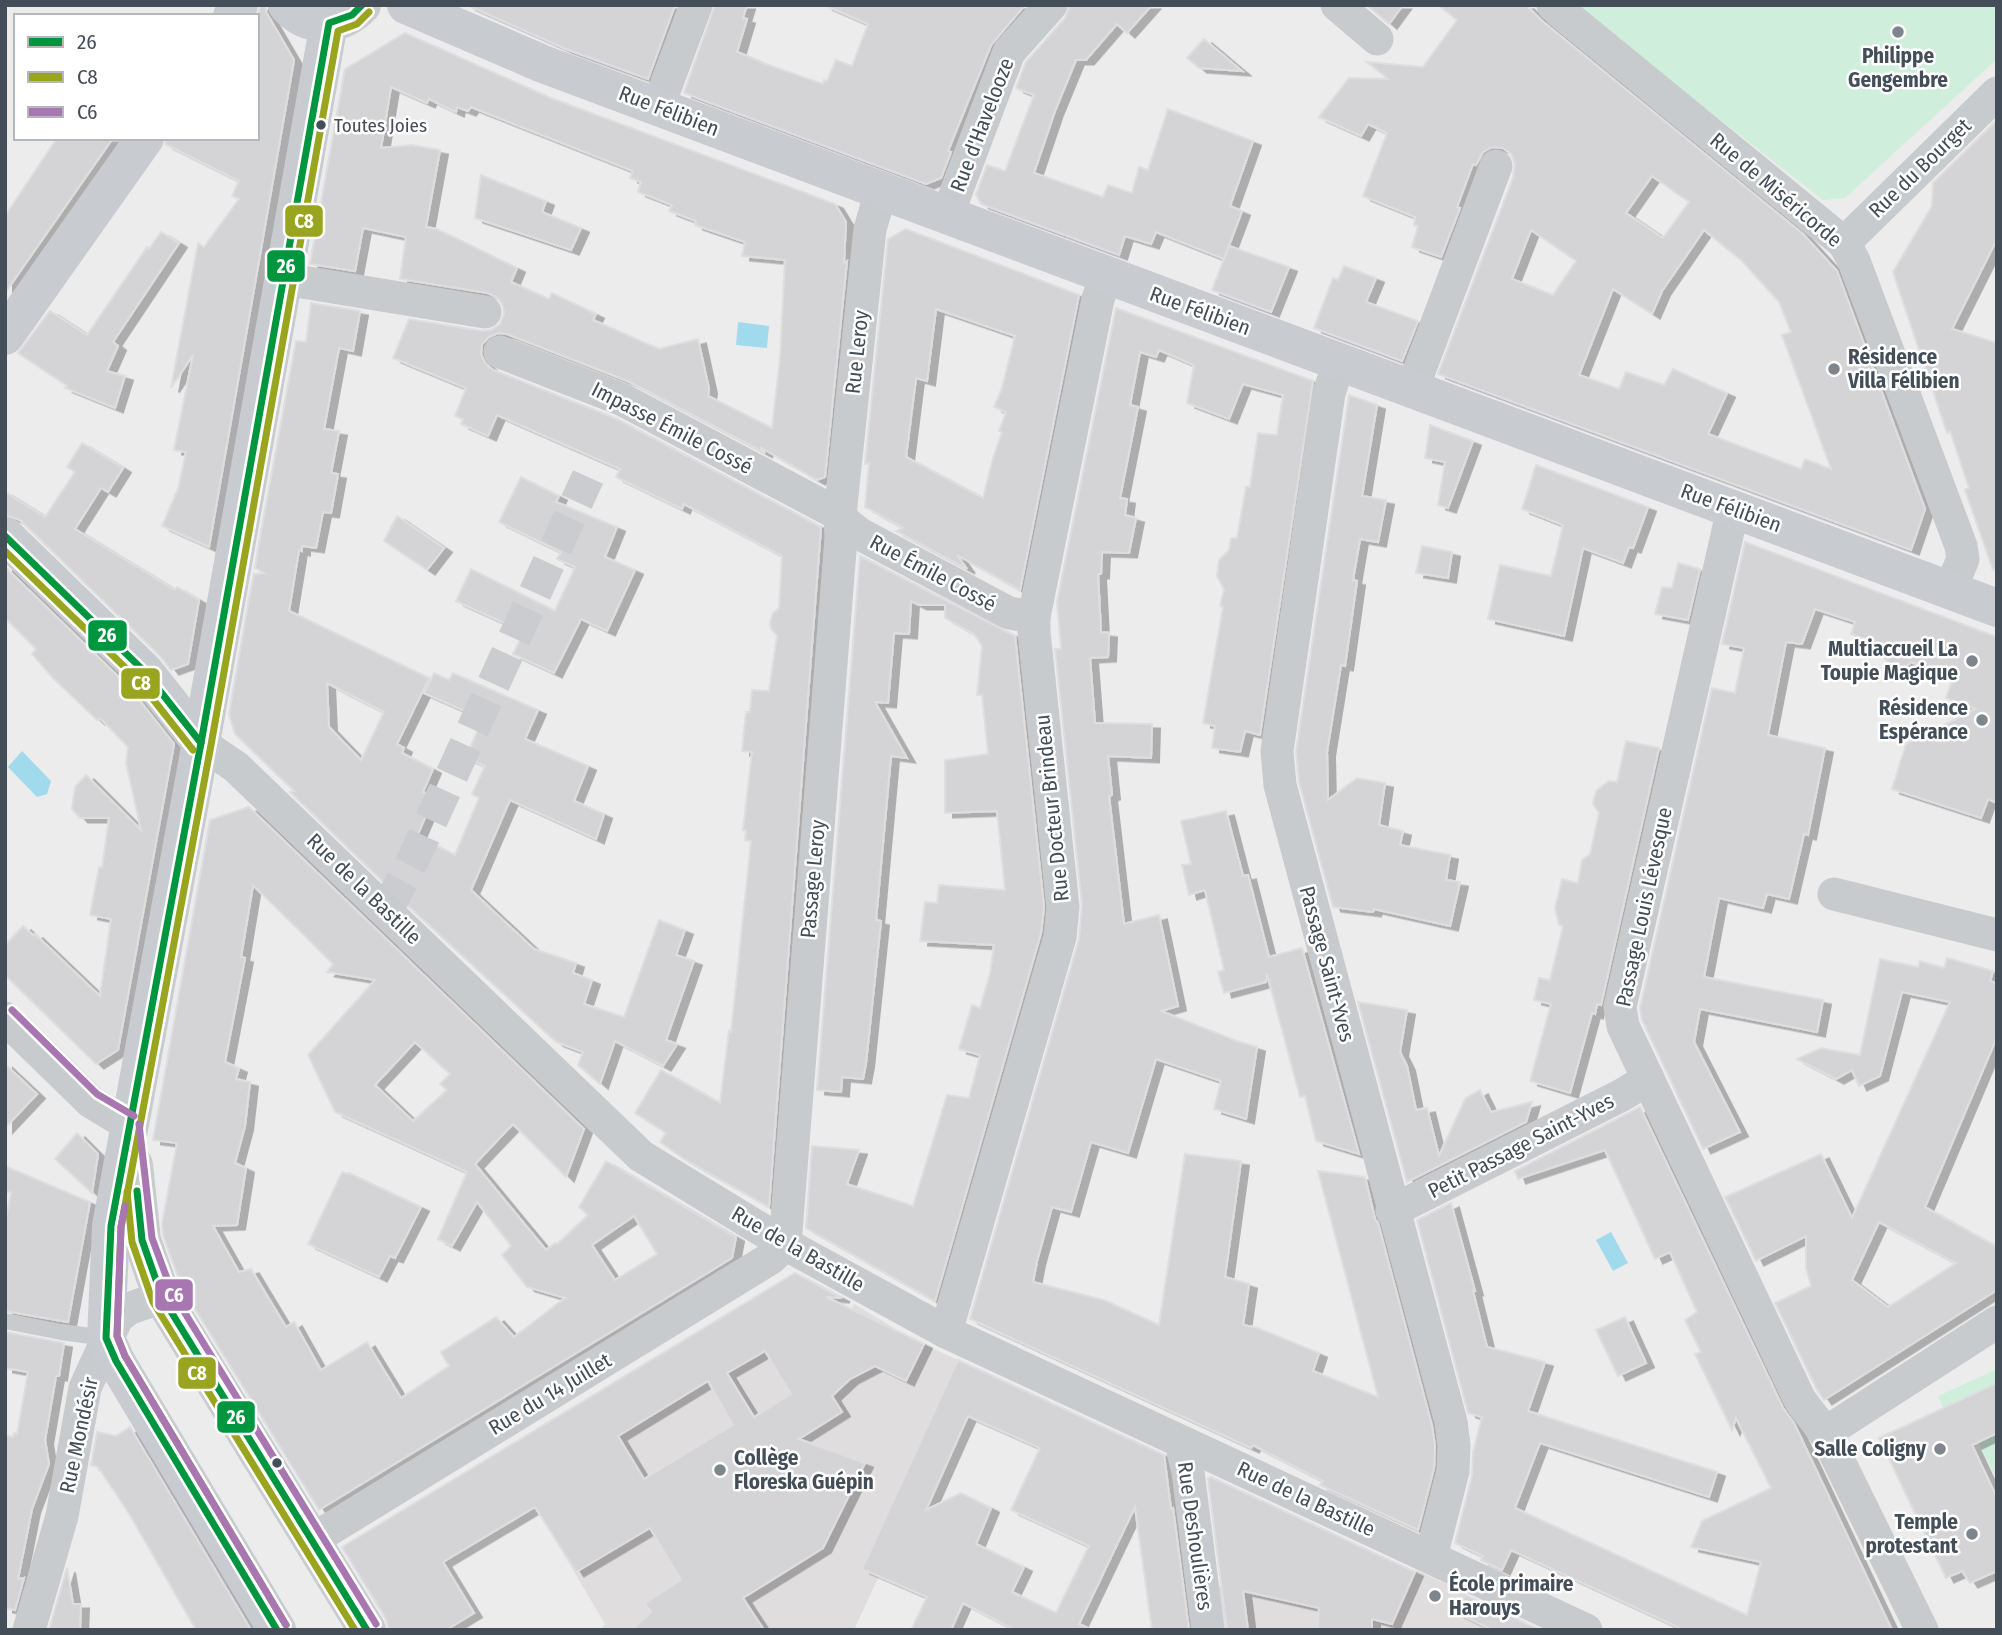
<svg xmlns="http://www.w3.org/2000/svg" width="2002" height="1635" font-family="'Fira Sans Condensed',sans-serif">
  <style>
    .education { fill: #dfddde }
    .green { fill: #cfeedc }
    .water { fill: #a1daed }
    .building { fill: #d4d4d7; stroke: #dededf; stroke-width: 2; fill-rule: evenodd; filter: url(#shadow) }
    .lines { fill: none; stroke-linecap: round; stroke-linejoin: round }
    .street-tunnel { stroke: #cbcccf; stroke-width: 33; stroke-dasharray: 33 17; stroke-linecap: butt }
    .lane { stroke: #c8cbcd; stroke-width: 16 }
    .street { stroke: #c8cbcd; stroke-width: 33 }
    .secondary { stroke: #c8ccd0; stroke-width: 38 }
    .bus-1-casing { stroke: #fff; stroke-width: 12 }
    .bus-2-casing { stroke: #fff; stroke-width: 12 }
    .bus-3-casing { stroke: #fff; stroke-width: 12 }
    .bus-1 { stroke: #009640; stroke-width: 7 }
    .bus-2 { stroke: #99a41f; stroke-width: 7 }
    .bus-3 { stroke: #a877b2; stroke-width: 7 }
    .poi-dot { fill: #7e858c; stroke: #fff; stroke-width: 2.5 }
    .bus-dot { fill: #434e59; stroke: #fff; stroke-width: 2.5 }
    .labels { text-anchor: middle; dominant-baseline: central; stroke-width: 5; stroke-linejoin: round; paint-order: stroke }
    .bus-label { font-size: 19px; fill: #434e59; stroke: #fff; text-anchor: start }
    .poi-label { font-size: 21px; font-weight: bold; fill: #434e59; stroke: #fff; text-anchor: end }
    .street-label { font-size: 21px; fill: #434e59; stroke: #fff }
    .line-badge { stroke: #fff; stroke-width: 2.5 }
    .badge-label { font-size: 19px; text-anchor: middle; font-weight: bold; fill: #fff }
  </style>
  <defs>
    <filter id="shadow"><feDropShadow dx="8" dy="4.5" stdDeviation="0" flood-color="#0004"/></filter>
  </defs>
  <rect width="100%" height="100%" fill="#edecec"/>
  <g class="education">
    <path d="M766,1291l70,51 18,-38 58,35 63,29 -121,262h-254l5,-6 -103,-174z"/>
    <path d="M1416,1570l50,23 -8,20 25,12 -1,5h-259l-6,-45 175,39z"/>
  </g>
  <g class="green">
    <path d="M1573,5h424v54l-152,139 -22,2z"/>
    <path d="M1997,1369v14l-54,24 -5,-11z"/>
    <path d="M1997,1433v47l-19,-38z"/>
  </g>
  <g class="water">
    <path d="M738,322l31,4 -2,22 -31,-3z"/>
    <path d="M22,751l29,30 -4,13 -10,3 -29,-30z"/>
    <path d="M1611,1232l17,31 -15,8 -17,-31z"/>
  </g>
  <g class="building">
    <path d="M261,5h4l1,7 28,48 -85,487 -47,-21 16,-37 8,-37 -12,-2 19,-95 -22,33 27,-145 6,4 35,-48 -7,-3 7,-15 -74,-37 2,-6h90v-121z"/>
    <path d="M467,5h208l-27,74 -82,-30z"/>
    <path d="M715,5h32l-4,13 4,1 -10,33 23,9v1l63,22 1,-4 3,1 9,-21 16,6 16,-42 -44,-19h201l-34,40 -43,106 3,1 -10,26 -15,6 -242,-91z"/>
    <path d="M1070,5h82l-25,28 -10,-9 -31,36h-10l-21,51 -21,62 69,24 5,-12 24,8 7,-26 9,3 20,-61 85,32 -23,65 12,5 -18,48 -68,-27 -5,12 -26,-8 -6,19 -138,-51 -5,-9 11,-30 18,6 29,-76 -18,-7 10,-26 39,-44z"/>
    <path d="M1370,5h33l-14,19 -20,-17z"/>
    <path d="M1438,5h88l15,15 262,214 34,37 88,238 -14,41 -473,-176 75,-196 2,-14 -4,-10 -8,-6 -11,-1 -9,5 -7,13 -3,-1 -16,43 3,1 -19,49 -29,-10 6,-21 -4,-1 1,-8 -52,-21 24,-63 -19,-9 -7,12 -42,-19 30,-39 39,1 -21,-17 56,5 34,-47zM1652,176l37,26 -26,36 -37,-25zM1531,230l45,31 -23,34 -41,-16zM1704,230l38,31 37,41 12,30 -9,3 49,134 -26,-10 -4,10 -93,-35 19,-41 -54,-24 -9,16 -38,-13 -7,17 -40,-14 34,-86 39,25 10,-23z"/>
    <path d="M405,33l146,65 284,106 11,18 -2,41 3,-2 -22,216 -8,3 -57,-33 5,6 -135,-71 -123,-48 -9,-1 -9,4 -7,7 -1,10 4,9 8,7 122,48 206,109 -52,680 -85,-48 -24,-17 6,-9 -31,-20 26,-43 59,33 9,-72 2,1 20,-191 -6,-1 1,-9 -3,-1 9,-78 -10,-1 4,-39h4l2,-22 17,1 8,-56 -6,-6 -1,-7 3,-9 6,-5 3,-52 -98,-52 -2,5 -66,-32 4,-8 -123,-54 -9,21 -27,-12 2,-5 -8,-3 11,-28 -73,-30 16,-39 73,12 9,-1 9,-6 4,-10 -1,-8 -5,-8 -10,-5 -88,-14 6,-42 -43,-9 -8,43 -45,-7 35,-195zM391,87l36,16 2,-4 27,13 1,-5 11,4 3,-4 162,64 -3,7 11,4 -3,10 34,13 -3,6 27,10 -1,4 50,17 -3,14 43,4 -5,98 -8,70 -64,-32 1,-7 -11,-50 -39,10 -66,-29 3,-6 -44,-21 -3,6 -38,-17 6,-14 -80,-39 -11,-2 14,-77 -28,-5 -31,3z"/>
    <path d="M1204,39l38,32 -43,-3 -12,-10z"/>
    <path d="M1997,120v119l-45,90 45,14v226l-4,1 -28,-80 4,-2 -19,-57 -3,2 -54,-161 39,-66 1,-23z"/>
    <path d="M57,138h56l-108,155v-77z"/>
    <path d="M481,175l65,26 -4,11 39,16 -10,22 -96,-32z"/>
    <path d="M906,229l173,66 -59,295 -63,-35 10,14 -71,-38 7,-3 -38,-21 4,-44 -4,1 23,-225zM936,309l79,27 -13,52 -8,19 12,5 -7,19 3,1 -9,26 -10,40 -77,-41 10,-79 11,3z"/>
    <path d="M161,232l18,11 -66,99 5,4 -11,25 18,5 -10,32 -50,-20 2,-2 -49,-33 32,-42 37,24 60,-88 2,2z"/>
    <path d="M1229,246l60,21 -18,45 -59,-22z"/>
    <path d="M1344,266l32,12 -10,24 52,19 -16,40 -88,-33 19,-50 5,2z"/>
    <path d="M311,303l49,8 -7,40 -14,-3 -15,81 15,2 -8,42 7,1 -7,39 -8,-1 -7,36 -14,-2v5l-3,-1 -10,61 140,67 -32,66 7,4 -2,5 31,16 -10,23 11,5 -17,39 38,19 24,-57 -7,-4 13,-28 -19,-9 17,-38 -59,-26 10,-20 15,7 4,-7 85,37 -13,29 63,27 -14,35 30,13 -8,25 -86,-39 -39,90 63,59 42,14 -3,10 19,7 -8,24 40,13 35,-97 26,10 -9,25 18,6 -28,79 11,4 -14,22 -48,-25 -15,43 -22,-19 5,-13 -27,-10 -151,-139 -115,-111 4,-1 -59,-57 -6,-20 20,-115 5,-25 10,-1 -9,-5 4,-25 37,-202 10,1zM327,683l57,29 -23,48 -32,-33z"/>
    <path d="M1116,308l197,73 -53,354 -15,-4 -5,21 -28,-4 3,-22 -12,-3 20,-116 -3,-1 4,-17 -7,-13 2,-16 10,-10 2,-12h6l9,-51h4l8,-54 19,2 6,-40 -40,-11 -14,35 -42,-16 7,-38 -35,-15 -3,7 -16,-5 -10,53 8,2 -18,91 7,1 -2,16 11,3 -7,35 -27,-1 -1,22h-3l3,58 8,1 -1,24 -18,1 5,65 57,1 -1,34 -43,-2 4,39 -3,1 15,128 35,-9 19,91 -17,5 73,29 23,7 -11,72 -32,-10 7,-28 -65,-22 -28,94 -37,-11 -20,70 -19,-5 -15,54 -4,21 71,18 55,25 26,-171 56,7 -16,116 24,7 -6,41 15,3 61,25 -6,18 65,26 -60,-226 47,6 10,42 3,4 54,203 3,20 -1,22 -16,62 -98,-45 3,-4 -70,-36 -2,3 -281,-129 109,-380 3,-34 -27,-256h6l-4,-47z"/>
    <path d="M1349,395l28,10 -15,91 24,4 -8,42 -18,-3 -7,41 4,1 -12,85 -4,-1 -14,87 1,48 29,-22 28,5 -6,42 24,6 -3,14 50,10 -4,25 14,2 -10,44 -76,-17 -1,3 -40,-5 -34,-125 -3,-30z"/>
    <path d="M1430,425l43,16 -25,67 -10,-3 7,-43 -20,-4z"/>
    <path d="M82,443l41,25 -15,24 -7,-4 -26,41 100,61 2,-3 22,13 -11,64 -17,6 -11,-14 -140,-136 -15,-5v-23l40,25 30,-45 -8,-5z"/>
    <path d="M1536,465l112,42 -15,41 -4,-1 -6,16 -40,-15 -19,88 -76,-17 12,-54 51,11 12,-51 -41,-16z"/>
    <path d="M521,477l38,19 -3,6 61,25 -12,30 30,13 -28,61 -26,-12 -27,54 -41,-19 11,-22 -68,-31 15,-32 84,42 20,-44 -18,-8 4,-7 -62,-30z"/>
    <path d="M397,516l47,32 -17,22 -43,-29z"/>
    <path d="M1745,542l252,95v166l-9,-4 -7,19 -89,-29 14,-45 70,-35 -30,-11 7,-20 -42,-16 -11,11 -36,-34 -13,-5 4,-12 -40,-13 -13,35 -16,-2 -18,93 57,13 -17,87 -4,-1 -15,65 -22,-5 -4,14 -44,-10 -15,79 119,23 -6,32 -117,-23 -6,33 46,90 -37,17 -61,-129 -2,-12 72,-320 23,5 9,-45 -22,-4z"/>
    <path d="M1422,546l30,6 -4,26 -32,-5z"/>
    <path d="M860,556l155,80 29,271 -3,26 -106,368 -129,-73 6,-82 47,4 -12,34 66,22 34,-111 22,3 11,-43 -21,-6 13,-44 8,3 10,-34 4,-29 -74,-4 5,-39 12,1 2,-18 66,5 -8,-79 -52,2v-53l43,-6 -6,-59h-5l5,-49 -8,-12 -29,-16v-13h-26l-8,-4 -2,33 -15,-1 -6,70 -13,-1 32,56 -16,-2 -15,164 5,1 -15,142 -3,16 -21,-2 -1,15 -24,-2z"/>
    <path d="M1678,563l22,6 -12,51 -33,-6 7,-27 10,1z"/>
    <path d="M5,567l124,120 45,57 -56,306 -22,14 -91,-89v-30l18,-19 10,9 2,-1 65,62 11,-77 -21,-4 9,-48 3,1 7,-50h-29l-8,-9 3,-22 11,-12 55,55 -15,-67 2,-16 -28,-29 -3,2 -45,-43 -20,-23 4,-5 -31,-31z"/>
    <path d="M1626,741l33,7 -58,257 -4,-1 -2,10 -3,-1 -22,80 -40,-12 21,-77 -17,-4 5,-22 11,2 13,-54 -4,-1 -4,-17 7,-29 16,4 4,-23 8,-6 9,-41 -6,-9 3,-13 13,-10 8,1z"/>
    <path d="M249,807l335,322 -18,48 -53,-53 -38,40 71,86 9,-7 2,1 31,-29 -9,-8 27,-46 130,76 -4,21 -413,252 -137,-222 -19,-53 -1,-11 15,-81 -24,-3 57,-320zM253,885l80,79 -6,8 48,8 -67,75 27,57 132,60 -29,67 14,7 25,-44 34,44 -9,9 25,32 38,11 -51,39 -18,-20 -55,35 8,14 -48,32 -34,-56 -46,28 -27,-48 -8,5 -35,-58 -12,3 -26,-46 24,-1 9,-57 -11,-5 10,-37 5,-44 -14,-3 3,-11 -14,-6 20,-104 -4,-1zM415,1042l35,32 -10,10 7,6 -34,31 -38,-36zM634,1216l23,38 -42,26 -23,-35z"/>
    <path d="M1226,811l17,65 5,-1 21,82 33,-9 57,206 -43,-13 -11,-45 -5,1 -33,-123 -1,8 -42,11 -6,-21 6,-2 -19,-80 -16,5 -7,-30 9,-1 -10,-43z"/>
    <path d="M1947,958l46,13 -3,10 7,3v53l-72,170 72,40v43l-173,110 -7,-10 -42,-87 36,-17 -5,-18v-32l-50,25 -31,-64 96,-43 31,64 98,-216 -48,-10 -22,84 -21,10 -7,-16 -16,9 -39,-20 24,-11 39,7 20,-96 38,8 2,-6 24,7zM1879,1222l77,41 -68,44 -36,-27z"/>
    <path d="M1358,1002l49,8 -7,42 7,14 9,44 11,-2 12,48 26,-57 15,-9 11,22 41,-10 -6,20 -119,60z"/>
    <path d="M5,1064l32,30 -32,34z"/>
    <path d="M1640,1107l143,301 11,15 98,207h-208l-173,-80 -9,20 -21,-10 2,-4 -28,-13 17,-67 1,-24 9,-35 -14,-4 -51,-193 34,-17 24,88h-2l14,56 58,15 -17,49 189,61 -8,25 -169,-54 -25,65 232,107 14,-53 -70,-15 11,-26 69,-33 -35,-70 -4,12 -37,-76 6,-2 -16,-32 12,-8 -27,-60 -15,7 -50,-109 -87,29 -3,-8z"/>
    <path d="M77,1133l21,21 -6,39 -37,-34z"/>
    <path d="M5,1166l85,36 -22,120 -63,-11v-88l6,-30 -6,-2z"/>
    <path d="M342,1172l6,2 1,-1 72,34 -26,51 -5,-2 -11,21 -71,-33z"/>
    <path d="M795,1273l47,25 -16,-1 98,47 -18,37 -31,-15 -25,13 -18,17 10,16 -43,27 66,24 -42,85 -80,50 21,32h-132l19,-18 -6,-9 36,-23 -31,-52 -74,44 -41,-65 -92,55 31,51 -28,17h-57l-3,-11 -44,-72zM765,1351l26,43 -37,23 -27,-44zM708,1381l25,44 -89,54 -26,-43z"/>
    <path d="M1625,1317l21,46 -28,13 -22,-46z"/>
    <path d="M5,1332l59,11 -5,33h-3l-11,64 4,24 -17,45 -14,70 6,-1 -9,32 -10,-2v-173l8,2 1,-4 3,1 11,-62 -23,-4z"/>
    <path d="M958,1360l206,95 7,54 2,-1 16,122h-37l-17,-123 -56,117 13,6h-77l-52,-27 -12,27h-40l16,-33 -65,-28zM968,1416l72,32 -29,62 78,36 -33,67 -44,-21 12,-25 -48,-23 15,-36 -30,-15 -35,17z"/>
    <path d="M1997,1383v50l-25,12 25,53v73l-27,12 -8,-12 -16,7 -67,-140z"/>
    <path d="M130,1427l121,203h-55l-68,-118 -30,-45 -7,-2 6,-33 19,4z"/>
    <path d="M1211,1477l204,95 -23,52 -20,-5v11h-54l1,-22 -76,-17 5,39h-21l-19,-151z"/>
    <path d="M67,1568l6,36h8l-1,26h-31z"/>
    <path d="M1465,1595l75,35h-47l-36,-17z"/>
  </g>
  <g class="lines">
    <path class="street-tunnel" d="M387,910l26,-50 175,-383"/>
    <path class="lane" d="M5,1321l56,11 45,6"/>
    <g class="street">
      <path d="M1337,5l40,34"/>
      <path d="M1553,5l291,238 10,18 107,285 2,13 -13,31"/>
      <path d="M658,107l38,-102"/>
      <path d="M947,216l62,-164 42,-47"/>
      <path d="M1844,243l153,-150"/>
      <path d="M284,279l201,33"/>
      <path d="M500,352l123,48 217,115 7,9 13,10 149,79 25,4"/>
      <path d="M1339,363l-10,30 -52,358 3,34 171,637 3,23 -1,26 -22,86"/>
      <path d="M1412,390l84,-224"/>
      <path d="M1733,509l-113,498 3,19 177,374 25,33 97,197"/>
      <path d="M201,743l35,24 405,389 144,88 161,88 640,298"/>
      <path d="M1834,894l163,41"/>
      <path d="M5,1018l86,84 38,23"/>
      <path d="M1392,1211l230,-116 26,-16"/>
      <path d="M946,1332l114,-395 3,-30 -29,-275v-15l64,-318 8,-23"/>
      <path d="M1825,1433l172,-111"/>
      <path d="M1181,1443l7,29 20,158"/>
      <path d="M312,1540l459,-282 14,-14 56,-706 -1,-23 30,-286 11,-38"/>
      <path d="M29,1630l33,-114 23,-128 32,-70 11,-9 34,-12"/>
    </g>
    <g class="secondary">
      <path d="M287,5c21,24 53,23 75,0"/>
      <path d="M406,5l137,59 1454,544"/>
      <path d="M232,16l7,-11"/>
      <path d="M5,336l140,-198"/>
      <path d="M5,536l140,136 56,71"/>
      <path d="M134,1165l8,75 20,57 205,333"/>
      <path d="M277,1630l-161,-269 -10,-23 5,-112 90,-483 128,-720"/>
    </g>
    <g class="bus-1-casing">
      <g id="bus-1">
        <path d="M5,536l140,136 56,71"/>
        <path d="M137,1191l5,49 20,57 205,333"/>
        <path d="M277,1630l-161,-269 -10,-23 5,-112 90,-483 128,-720 23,-8 10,-10"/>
      </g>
    </g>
    <g class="bus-2-casing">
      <g id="bus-2">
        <path d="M5,551l132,128 56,71"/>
        <path d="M127,1192l5,50 21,60 202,328"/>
        <path d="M286,1625l-161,-269 -8,-20 4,-109 90,-482 127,-714 19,-7 12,-12"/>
      </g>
    </g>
    <g class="bus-3-casing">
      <g id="bus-3">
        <path d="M12,1010l85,84 37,22"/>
        <path d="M139,1124l13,114 20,54 204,332"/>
        <path d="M125,1206l-4,21 -4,109 8,20 161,269"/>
      </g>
    </g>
    <use href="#bus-1" class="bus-1"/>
    <use href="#bus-2" class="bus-2"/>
    <use href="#bus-3" class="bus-3"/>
  </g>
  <g class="poi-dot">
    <circle cx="1898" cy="32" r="7"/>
    <circle cx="1834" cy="369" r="7"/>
    <circle cx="1972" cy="661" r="7"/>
    <circle cx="1982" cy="720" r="7"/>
    <circle cx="1940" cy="1449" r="7"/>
    <circle cx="720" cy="1470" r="7"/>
    <circle cx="1972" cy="1534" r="7"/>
    <circle cx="1435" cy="1596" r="7"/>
  </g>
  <g class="bus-dot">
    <circle cx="321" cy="125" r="6"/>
    <circle cx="277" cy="1463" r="6"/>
  </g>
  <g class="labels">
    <g class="bus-label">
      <text x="334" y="125">Toutes Joies</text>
    </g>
    <g class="poi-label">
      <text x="1898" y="56" text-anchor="middle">Philippe<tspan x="1898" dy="24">Gengembre</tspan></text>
      <text x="1848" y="357" text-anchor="start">Résidence<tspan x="1848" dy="24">Villa Félibien</tspan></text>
      <text x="1958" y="649">Multiaccueil La<tspan x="1958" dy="24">Toupie Magique</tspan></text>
      <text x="1968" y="708">Résidence<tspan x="1968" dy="24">Espérance</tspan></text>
      <text x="1926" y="1449">Salle Coligny</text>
      <text x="734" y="1458" text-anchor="start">Collège<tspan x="734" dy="24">Floreska Guépin</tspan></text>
      <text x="1958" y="1522">Temple<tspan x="1958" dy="24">protestant</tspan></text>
      <text x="1449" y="1584" text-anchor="start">École primaire<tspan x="1449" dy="24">Harouys</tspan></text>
    </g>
    <g class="street-label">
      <text transform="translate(669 111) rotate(21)">Rue Félibien</text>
      <text transform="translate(982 125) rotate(-69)">Rue d'Havelooze</text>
      <text transform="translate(1920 168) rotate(-44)">Rue du Bourget</text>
      <text transform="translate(1776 190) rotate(40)">Rue de Miséricorde</text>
      <text transform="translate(1200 311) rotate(20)">Rue Félibien</text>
      <text transform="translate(857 352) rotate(-84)">Rue Leroy</text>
      <text transform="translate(672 428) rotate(27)">Impasse Émile Cossé</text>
      <text transform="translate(1731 508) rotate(20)">Rue Félibien</text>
      <text transform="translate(933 573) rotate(28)">Rue Émile Cossé</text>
      <text transform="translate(1052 808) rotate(-96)">Rue Docteur Brindeau</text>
      <text transform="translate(813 879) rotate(-85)">Passage Leroy</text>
      <text transform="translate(364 889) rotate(44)">Rue de la Bastille</text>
      <text transform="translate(1644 907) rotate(-78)">Passage Louis Lévesque</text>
      <text transform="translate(1327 964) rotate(75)">Passage Saint-Yves</text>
      <text transform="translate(1521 1146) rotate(-27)">Petit Passage Saint-Yves</text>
      <text transform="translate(798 1249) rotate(30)">Rue de la Bastille</text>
      <text transform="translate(550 1394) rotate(-31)">Rue du 14 Juillet</text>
      <text transform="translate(79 1435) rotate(-78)">Rue Mondésir</text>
      <text transform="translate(1306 1499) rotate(25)">Rue de la Bastille</text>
      <text transform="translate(1195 1536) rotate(82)">Rue Deshoulières</text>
    </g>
  </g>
  <g class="line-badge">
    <rect x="284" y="204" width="40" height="34" rx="7" fill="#99a41f"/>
    <rect x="266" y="249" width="40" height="34" rx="7" fill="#009640"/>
    <rect x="87" y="619" width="41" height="33" rx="7" fill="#009640"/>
    <rect x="120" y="667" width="41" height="33" rx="7" fill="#99a41f"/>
    <rect x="154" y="1278" width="40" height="34" rx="7" fill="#a877b2"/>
    <rect x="177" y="1356" width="40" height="34" rx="7" fill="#99a41f"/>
    <rect x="216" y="1400" width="40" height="34" rx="7" fill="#009640"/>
  </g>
  <g class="badge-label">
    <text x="304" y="228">C8</text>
    <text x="286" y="273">26</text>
    <text x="107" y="642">26</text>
    <text x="141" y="690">C8</text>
    <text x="174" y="1302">C6</text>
    <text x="197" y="1380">C8</text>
    <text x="236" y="1424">26</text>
  </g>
  <rect width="2002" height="1635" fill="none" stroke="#434e59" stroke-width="14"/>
  <rect x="14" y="14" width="245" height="126" fill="#ffffff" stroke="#b4b8bd" stroke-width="2"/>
  <rect x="28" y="37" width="35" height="10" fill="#009640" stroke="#b4b8bd" stroke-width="2"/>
  <text x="77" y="49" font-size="21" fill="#434e59">26</text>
  <rect x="28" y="72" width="35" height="10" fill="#99a41f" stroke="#b4b8bd" stroke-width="2"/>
  <text x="77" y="84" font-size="21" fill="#434e59">C8</text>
  <rect x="28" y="107" width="35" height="10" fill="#a877b2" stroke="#b4b8bd" stroke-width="2"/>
  <text x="77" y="119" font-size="21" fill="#434e59">C6</text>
</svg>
